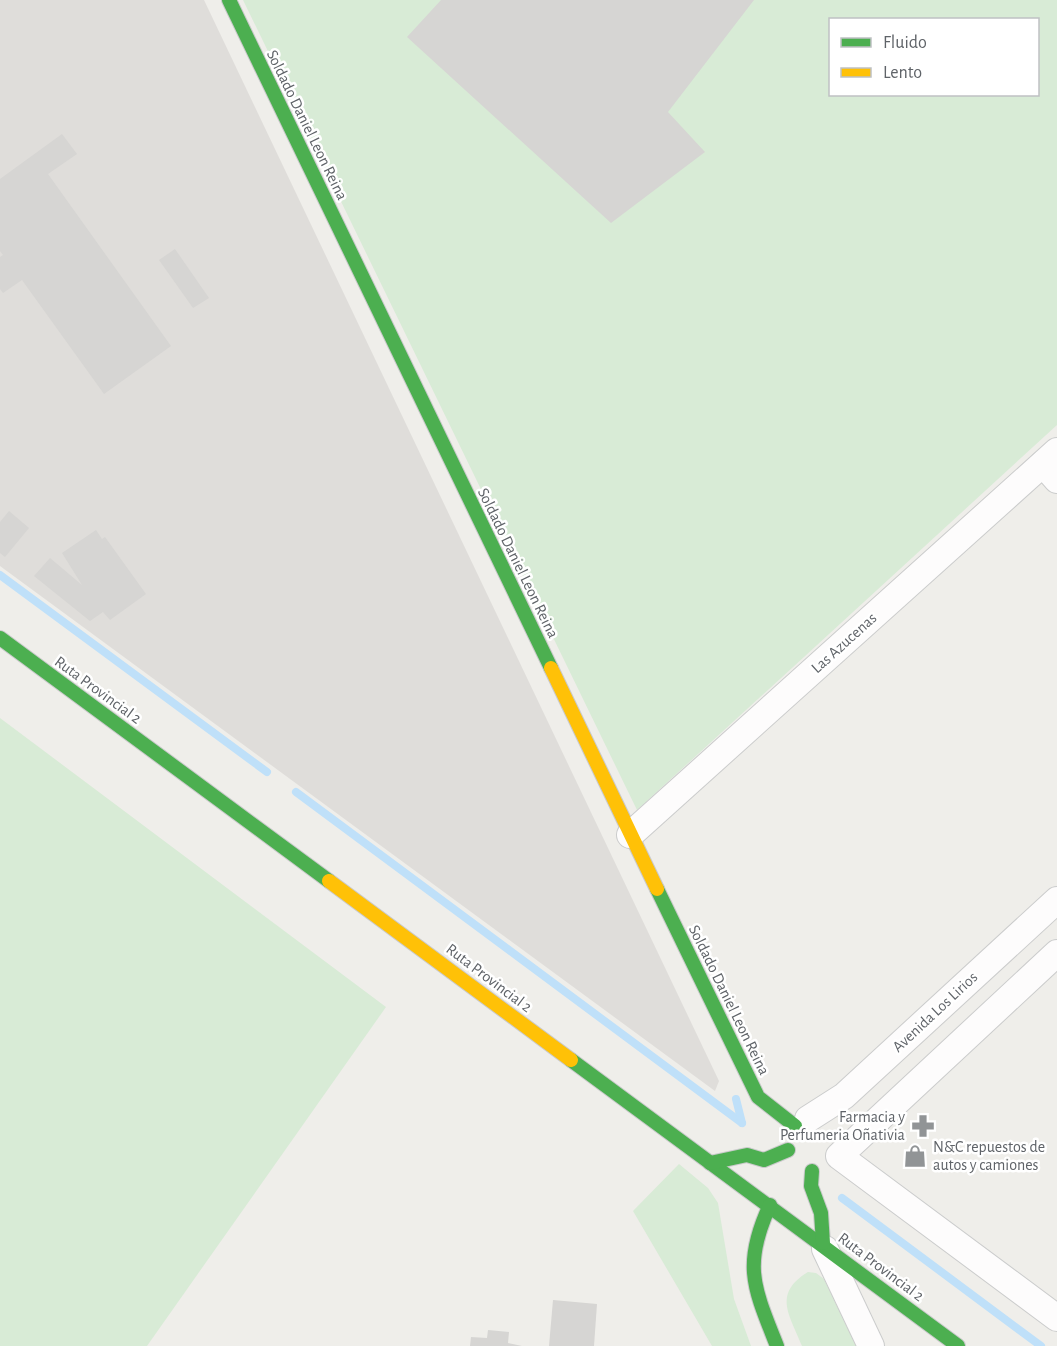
<svg xmlns="http://www.w3.org/2000/svg" width="1057" height="1346" font-family="'Alegreya Sans',sans-serif">
  <style>
    .industrial { fill: #dfddda }
    .green { fill: #d8ebd6; fill-rule: evenodd }
    .lines { fill: none; stroke-linecap: round; stroke-linejoin: round }
    .stream { stroke: #bfe0f9; stroke-width: 8 }
    .building { fill: #d6d5d3 }
    .street-casing { stroke: #cbcccc; stroke-width: 28 }
    .fast-casing { stroke: #cacacb; stroke-width: 16 }
    .slow-casing { stroke: #cacacb; stroke-width: 16 }
    .street { stroke: #fdfcfc; stroke-width: 26 }
    .fast { stroke: #4caf50; stroke-width: 14 }
    .slow { stroke: #ffc107; stroke-width: 14 }
    .labels { text-anchor: middle; dominant-baseline: central; stroke-width: 5; stroke-linejoin: round; paint-order: stroke }
    .street-label { font-size: 16px; fill: #5f6368; stroke: #fff }
    .poi-label { font-size: 16px; fill: #5f6368; stroke: #fff; text-anchor: end }
  </style>
  <rect width="100%" height="100%" fill="#efeeea"/>
  <path class="industrial" d="M0,0h204l515,1081 -4,10 -715,-525z"/>
  <g class="green">
    <path d="M243,0h814v425l-420,385zM830,20h208v74h-208z"/>
    <path d="M0,718l386,289 -239,339h-147z"/>
    <path d="M679,1164l29,24 10,15 16,96 17,47h-39l-79,-135z"/>
    <path d="M808,1272l8,1 8,6 32,67h-54c-12,-31 -30,-52 6,-74z"/>
  </g>
  <g class="lines">
    <g class="stream">
      <path d="M0,575l267,197"/>
      <path d="M296,792l446,331"/>
      <path d="M736,1099l6,24"/>
      <path d="M842,1198l199,148"/>
    </g>
  </g>
  <g class="building">
    <path d="M441,0h313l-86,112 37,40 -94,71 -204,-186z"/>
    <path d="M62,134l15,20 -29,20 123,172 -67,48 -82,-114 -19,13 -3,-4v-32l3,-2 -3,-4v-72z"/>
    <path d="M175,249l34,49 -16,10 -34,-48z"/>
    <path d="M9,511l20,17 -24,29 -5,-4v-31z"/>
    <path d="M96,530l6,9 3,-2 41,57 -36,26 -7,-8 -13,9 -56,-45 16,-18 32,27 -20,-32z"/>
    <path d="M553,1300l44,4 -3,42h-45z"/>
    <path d="M488,1330l21,2 -1,11 14,3h-52l1,-9 16,1z"/>
  </g>
  <g class="lines">
    <g class="street-casing">
      <g id="street">
        <path d="M1043,464l14,16"/>
        <path d="M630,835l427,-384"/>
        <path d="M1057,953l-218,203 218,162"/>
        <path d="M808,1119l36,-23 213,-196"/>
        <path d="M825,1249l46,97"/>
      </g>
    </g>
    <g class="fast-casing">
      <g id="fast">
        <path d="M229,0l322,668"/>
        <path d="M0,638l329,243"/>
        <path d="M657,889l101,208 37,29"/>
        <path d="M571,1060l387,286"/>
        <path d="M710,1163l37,-8 17,5 24,-10"/>
        <path d="M812,1171l-1,15 10,27 2,30"/>
        <path d="M770,1205c-28,60 -16,83 7,141"/>
      </g>
    </g>
    <g class="slow-casing">
      <g id="slow">
        <path d="M551,668l106,221"/>
        <path d="M329,881l242,179"/>
      </g>
    </g>
    <use href="#street" class="street"/>
    <use href="#fast" class="fast"/>
    <use href="#slow" class="slow"/>
  </g>
  <defs>
    <g id="pharmacy-bare" transform="scale(1.8)"><path d="M-2-6h4v4h4v4h-4v4h-4v-4h-4v-4h4Z" fill="#919496" stroke="#fff" stroke-width="2.5" paint-order="stroke"/></g>
    <g id="shop-bare" transform="scale(1.8)"><path d="M-5-2.5h2.3a2.7 3.5 0 0 1 5.4 0H5L5.5 6h-11ZM-1.5-2.5h3a1.5 2.3 0 0 0-3 0Z" fill="#919496" stroke="#fff" stroke-width="2.5" paint-order="stroke"/></g>
  </defs>
  <g fill-rule="evenodd">
    <use href="#pharmacy-bare" x="923" y="1126"/>
    <use href="#shop-bare" x="915" y="1156"/>
  </g>
  <g class="labels">
    <g class="street-label">
      <text transform="translate(307 125) rotate(64)">Soldado Daniel Leon Reina</text>
      <text transform="translate(518 563) rotate(64)">Soldado Daniel Leon Reina</text>
      <text transform="translate(844 643) rotate(-42)">Las Azucenas</text>
      <text transform="translate(98 690) rotate(36)">Ruta Provincial 2</text>
      <text transform="translate(489 978) rotate(37)">Ruta Provincial 2</text>
      <text transform="translate(729 1000) rotate(64)">Soldado Daniel Leon Reina</text>
      <text transform="translate(935 1012) rotate(-43)">Avenida Los Lirios</text>
      <text transform="translate(881 1267) rotate(37)">Ruta Provincial 2</text>
    </g>
    <g class="poi-label">
      <text x="905" y="1117">Farmacia y<tspan x="905" dy="18">Perfumeria Oñativia</tspan></text>
      <text x="933" y="1147" text-anchor="start">N&amp;C repuestos de<tspan x="933" dy="18">autos y camiones</tspan></text>
    </g>
  </g>
  <rect x="829" y="18" width="210" height="78" fill="#ffffff" stroke="#bfc1c3" stroke-width="1.5"/>
  <rect x="841" y="38" width="30" height="9" fill="#4caf50" stroke="#bfc1c3" stroke-width="1.5"/>
  <text x="883" y="48" font-size="18" fill="#5f6368">Fluido</text>
  <rect x="841" y="68" width="30" height="9" fill="#ffc107" stroke="#bfc1c3" stroke-width="1.5"/>
  <text x="883" y="78" font-size="18" fill="#5f6368">Lento</text>
</svg>
